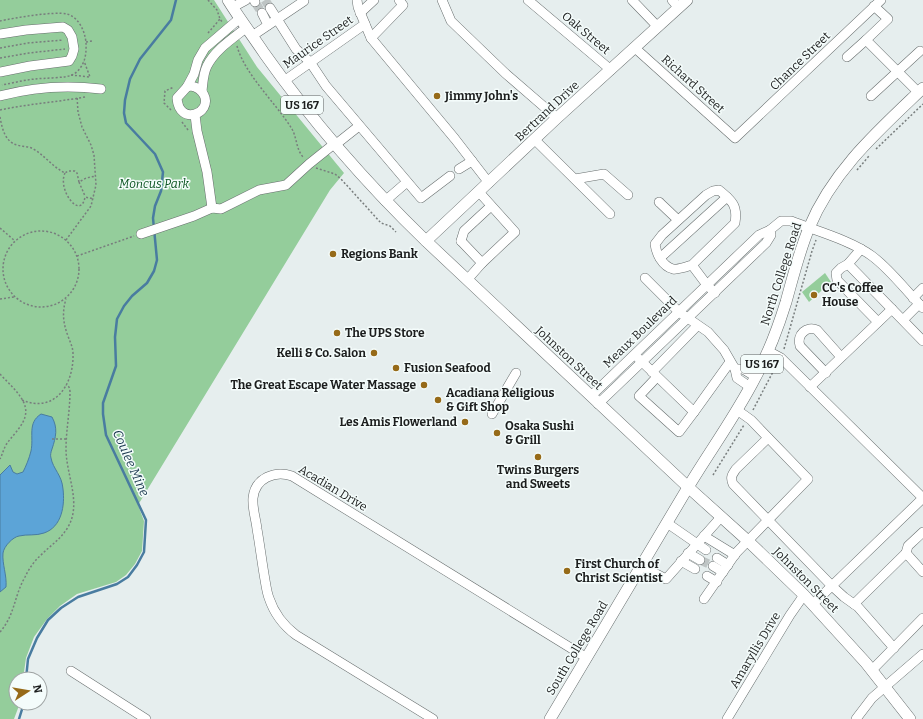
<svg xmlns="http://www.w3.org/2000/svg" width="923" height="719" font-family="Bitter,serif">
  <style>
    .green { fill: #94cd9b }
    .water { fill: #5ca4d7; stroke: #497ca0 }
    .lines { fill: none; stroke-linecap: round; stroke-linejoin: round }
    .stream { stroke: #497ca0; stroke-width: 2.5 }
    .minor-tunnel { stroke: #bec4c4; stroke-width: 9; stroke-dasharray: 9 4.5; stroke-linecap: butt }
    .minor-casing { stroke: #686e6e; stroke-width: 10 }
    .major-casing { stroke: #686e6e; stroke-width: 12 }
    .path { stroke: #787d7d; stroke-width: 1.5; stroke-dasharray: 2 2; stroke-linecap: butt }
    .minor { stroke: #fff; stroke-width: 9 }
    .major { stroke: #fff; stroke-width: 11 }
    .poi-dot { fill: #966a18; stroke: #f4fcfb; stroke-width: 1.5 }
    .labels { text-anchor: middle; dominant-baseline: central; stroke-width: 3; stroke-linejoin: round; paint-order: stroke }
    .shield { fill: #f4fcfb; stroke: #5d6160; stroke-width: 1 }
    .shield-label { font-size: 11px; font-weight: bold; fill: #1c1e1e }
    .street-label { font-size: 12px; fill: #1c1e1e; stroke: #f4fcfb }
    .poi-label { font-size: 12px; font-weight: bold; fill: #1c1e1e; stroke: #f4fcfb; text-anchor: start }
    .park-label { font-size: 12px; font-style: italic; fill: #0a5420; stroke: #f4fcfb }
    .water-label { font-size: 13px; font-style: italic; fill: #18374d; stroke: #f4fcfb }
  </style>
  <rect width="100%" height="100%" fill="#e6eeee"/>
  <g class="green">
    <path d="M0,0h214l43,67 87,106 -14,17 -192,315 6,16 -2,30 -7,13 -9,11 -10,7 -39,12 -17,12 -13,13 -13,18 -8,21 -3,21h-7v24h4l-6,16h-14z"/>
    <path d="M825,273l6,9 -22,20 -7,-10z"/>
  </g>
  <path class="water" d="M41,414l11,3c6,11 4,20 0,32 -1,3 -2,6 -1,9 2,11 11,17 12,31 2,16 -1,38 -19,44 -8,3 -17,1 -25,3 -6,1 -15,10 -16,17 -1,11 4,22 3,34l-6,5v-117l10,-10 3,7 4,2 6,-2c3,-6 6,-13 8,-21 3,-14 -4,-28 10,-37z"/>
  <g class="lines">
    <g class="stream">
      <path d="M26,679l2,-20 9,-21 11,-18 13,-12 17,-11 39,-13 11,-7 9,-12 7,-13 2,-32 -40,-85 -3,-21v-11l13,-37 -1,-29 2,-18 7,-13 8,-10 15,-13 7,-12 3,-11 -4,-42 2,-12 6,-15 2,-19 -8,-18 -29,-31 -2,-10 1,-13 5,-21 10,-20 31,-39 5,-20"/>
      <path d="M19,719l5,-16"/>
    </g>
    <g class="minor-tunnel">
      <path d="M265,0l5,8"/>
      <path d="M255,2l7,11"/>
      <path d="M700,560l13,6"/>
    </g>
    <g class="minor-casing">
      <g id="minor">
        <path d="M254,0l1,2"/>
        <path d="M442,0l9,21 54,52 52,45"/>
        <path d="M528,0l83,70"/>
        <path d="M632,0l26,27"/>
        <path d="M672,0l7,8"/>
        <path d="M874,6l14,13 -22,21 52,52"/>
        <path d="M233,7l13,-7"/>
        <path d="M270,8l26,41 14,13 16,24 95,112 29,-22"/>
        <path d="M262,13l6,12"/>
        <path d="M360,13l14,-13"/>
        <path d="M365,24l6,14 84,101 34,44"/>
        <path d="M0,34l26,-4 37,-3 5,3 4,7 2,12 -2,7 -3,5 -39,5 -30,6"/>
        <path d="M252,36l52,-35 -1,-1"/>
        <path d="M371,38l32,-33 -4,-5"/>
        <path d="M635,48l100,90 146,-138"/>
        <path d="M847,57l19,-17"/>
        <path d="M284,81l81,-57 -7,-17 -1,-7"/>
        <path d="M191,86c6,1 10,3 13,9 9,18 -25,32 -27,3l10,-11z"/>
        <path d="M187,87l7,-13 4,-14 7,-12 35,-30"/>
        <path d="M202,91c1,-8 1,-17 5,-25 8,-16 25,-27 39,-38"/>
        <path d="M0,96c33,-9 68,-11 101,-7"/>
        <path d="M871,96l49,-45"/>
        <path d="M195,115l2,16 10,41 5,36"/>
        <path d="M535,140l75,74"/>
        <path d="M335,145l24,-19"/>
        <path d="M459,169l13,-8"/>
        <path d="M575,179l29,-5 24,21"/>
        <path d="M479,192l36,40 -33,31"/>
        <path d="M385,201l22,-19"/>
        <path d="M659,202l19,18"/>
        <path d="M141,234l53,-18 18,-8 9,1 38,-19 27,-5 23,-21 25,-20"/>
        <path d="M461,241l21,22 -15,17"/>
        <path d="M461,241l3,-10 27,-25"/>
        <path d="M861,249l-13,15 -7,4 -5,5 1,7 41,42"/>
        <path d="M660,258l67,-61"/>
        <path d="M848,264l75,77"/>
        <path d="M692,265c-6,2 -14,5 -19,4 -11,-3 -17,-16 -18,-25l7,-9 44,-40 7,-4 6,-1c13,11 19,15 16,33l-43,42 15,20 8,8"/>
        <path d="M645,278l34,34 29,20 16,18 11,19 2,9 13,9"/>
        <path d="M913,298l10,-10"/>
        <path d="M903,320l16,-16"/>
        <path d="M768,351l13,7 142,140"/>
        <path d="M638,358l56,54 36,-50"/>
        <path d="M735,369h8l13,8"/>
        <path d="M652,372l45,-46"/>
        <path d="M826,373l-26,-27c-4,-11 7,-21 17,-16l24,27"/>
        <path d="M657,377l-18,19 40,36 15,-20"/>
        <path d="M810,387l82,-78"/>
        <path d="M591,396l168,-161 11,-5"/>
        <path d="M598,404l168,-161 5,-8 -1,-5 11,-9h10c25,10 59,19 81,35 19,14 34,35 51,52"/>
        <path d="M492,414l24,-41"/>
        <path d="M768,438l-32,31c-4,6 -6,8 -3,15l99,102 12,11 14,10 36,41"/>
        <path d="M667,523l39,27"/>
        <path d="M704,536l31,19"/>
        <path d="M688,553l12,7"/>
        <path d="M906,553l2,-7 15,-14"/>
        <path d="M717,558l11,7"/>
        <path d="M681,561l14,8"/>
        <path d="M641,566l25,13 55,-62"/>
        <path d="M713,566l10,6"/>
        <path d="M707,576l10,6"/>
        <path d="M704,599l32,-46 72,-74 -57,-59 -14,-10"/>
        <path d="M813,604l110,-106"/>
        <path d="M854,604l52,-51 17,19"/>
        <path d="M872,670l51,-52"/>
        <path d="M71,671l75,48"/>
        <path d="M433,719l-137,-84c-12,-9 -22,-22 -27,-37 -2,-5 -3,-12 -4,-18 -3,-17 -5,-34 -8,-51 -1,-10 -5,-21 -4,-31 2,-20 22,-28 39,-22l295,182"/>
        <path d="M727,719l63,-104 14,-20"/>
        <path d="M856,719l16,-21 51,-44"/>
      </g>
    </g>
    <g class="major-casing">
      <g id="major">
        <path d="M228,0c11,18 24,35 36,53 48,68 102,130 162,188l262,246 60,54 56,54 62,68 44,56"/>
        <path d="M426,241l131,-123 130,-118"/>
        <path d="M550,719c46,-76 91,-154 137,-230 22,-37 48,-72 68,-111 13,-24 23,-50 31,-76 7,-25 13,-50 23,-74 24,-58 70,-98 114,-140"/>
      </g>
    </g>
    <g class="path">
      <path d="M208,0l9,10 3,9 3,4"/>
      <path d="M0,21c14,-3 54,-10 67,-7 14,4 20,22 19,35 0,10 -4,21 -14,26 -6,3 -28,3 -37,4 -11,1 -22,4 -33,6"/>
      <path d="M208,33l12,-14"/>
      <path d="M86,42l6,-1"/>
      <path d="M237,46c8,29 39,57 55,83 5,9 4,20 11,28"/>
      <path d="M0,48l28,-5 35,-3"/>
      <path d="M0,58l29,-5 36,-4"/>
      <path d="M71,75l19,2 -6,-16"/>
      <path d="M0,110c28,-6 57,-8 85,-13"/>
      <path d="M171,110l-7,-7 1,-12 9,-4"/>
      <path d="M0,117c2,11 5,25 17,28 6,2 13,1 18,5 11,7 18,17 30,23l3,-2h7l2,2 2,9 7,-4 10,-2"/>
      <path d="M182,122l6,8"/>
      <path d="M876,149l47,-45"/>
      <path d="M316,168l19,6 6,5 40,44 9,3 6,6"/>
      <path d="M857,170l12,-14"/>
      <path d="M65,173c-8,17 16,48 20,24l9,2"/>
      <path d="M79,182l6,14"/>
      <path d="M0,228l15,13"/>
      <circle cx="41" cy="269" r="38"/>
      <path d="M66,240l25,-34 5,-21 -2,-30 -3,-10 -9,-18 -4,-15 -1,-16"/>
      <path d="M77,256l57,-20"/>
      <path d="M0,299l14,-2"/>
      <path d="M784,349l28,-98 4,-11"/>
      <path d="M0,374c8,9 17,16 23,27 9,17 -6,29 -15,41 -4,5 -5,11 -8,17"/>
      <path d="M22,400c33,14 52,-16 51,-46 0,-7 -3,-12 -5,-18 -5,-13 -6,-24 -2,-37"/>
      <path d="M753,410l23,-44"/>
      <path d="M52,439h14"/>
      <path d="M713,475l31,-50"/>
      <path d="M0,632c15,-17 14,-36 25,-55 4,-8 9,-16 16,-22 10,-10 20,-16 27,-28 14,-24 -2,-52 -2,-78 0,-19 4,-38 4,-58l-1,-4 -3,-2"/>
    </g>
    <use href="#minor" class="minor"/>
    <use href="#major" class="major"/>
  </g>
  <g class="poi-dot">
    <circle cx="437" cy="96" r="4"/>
    <circle cx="333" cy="254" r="4"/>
    <circle cx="814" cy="295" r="4"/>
    <circle cx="337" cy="333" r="4"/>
    <circle cx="374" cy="353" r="4"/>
    <circle cx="396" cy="368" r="4"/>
    <circle cx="424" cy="385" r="4"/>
    <circle cx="438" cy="400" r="4"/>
    <circle cx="465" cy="422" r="4"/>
    <circle cx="497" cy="433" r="4"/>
    <circle cx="538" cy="457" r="4"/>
    <circle cx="567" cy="571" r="4"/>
  </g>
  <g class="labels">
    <g class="shield">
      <rect x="281" y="96" width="42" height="18" rx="3"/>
      <rect x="741" y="355" width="42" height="18" rx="3"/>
    </g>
    <g class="shield-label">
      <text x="302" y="105">US 167</text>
      <text x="762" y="364">US 167</text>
    </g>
    <g class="street-label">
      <text transform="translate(586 33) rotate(40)">Oak Street</text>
      <text transform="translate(318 42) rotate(-35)">Maurice Street</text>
      <text transform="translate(800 61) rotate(-44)">Chance Street</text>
      <text transform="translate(693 84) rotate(42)">Richard Street</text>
      <text transform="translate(547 111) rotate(-43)">Bertrand Drive</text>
      <text transform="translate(781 274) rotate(-72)">North College Road</text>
      <text transform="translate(640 332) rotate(-44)">Meaux Boulevard</text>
      <text transform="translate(569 358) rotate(43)">Johnston Street</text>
      <text transform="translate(333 488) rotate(31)">Acadian Drive</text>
      <text transform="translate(806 580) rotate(45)">Johnston Street</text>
      <text transform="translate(577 648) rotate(-59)">South College Road</text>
      <text transform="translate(755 650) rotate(-59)">Amaryllis Drive</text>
    </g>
    <g class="poi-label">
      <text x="445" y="96">Jimmy John's</text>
      <text x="341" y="254">Regions Bank</text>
      <text x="822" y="288">CC's Coffee<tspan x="822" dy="14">House</tspan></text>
      <text x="345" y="333">The UPS Store</text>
      <text x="366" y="353" text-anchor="end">Kelli &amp; Co. Salon</text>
      <text x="404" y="368">Fusion Seafood</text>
      <text x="416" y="385" text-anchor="end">The Great Escape Water Massage</text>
      <text x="446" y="393">Acadiana Religious<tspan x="446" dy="14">&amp; Gift Shop</tspan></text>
      <text x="457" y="422" text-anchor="end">Les Amis Flowerland</text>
      <text x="505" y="426">Osaka Sushi<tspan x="505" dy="14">&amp; Grill</tspan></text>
      <text x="538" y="470" text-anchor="middle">Twins Burgers<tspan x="538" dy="14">and Sweets</tspan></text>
      <text x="575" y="564">First Church of<tspan x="575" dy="14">Christ Scientist</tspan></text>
    </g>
    <g class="park-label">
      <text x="154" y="184">Moncus Park</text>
    </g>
    <g class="water-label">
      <text transform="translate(131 463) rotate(66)">Coulee Mine</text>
    </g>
  </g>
  <g transform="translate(28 691) rotate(78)"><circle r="19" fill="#f4fcfb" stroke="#9ea3a3"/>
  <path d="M0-3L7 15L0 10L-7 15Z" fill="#966a18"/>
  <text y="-6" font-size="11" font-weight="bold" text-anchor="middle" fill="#1c1e1e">N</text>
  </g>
</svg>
